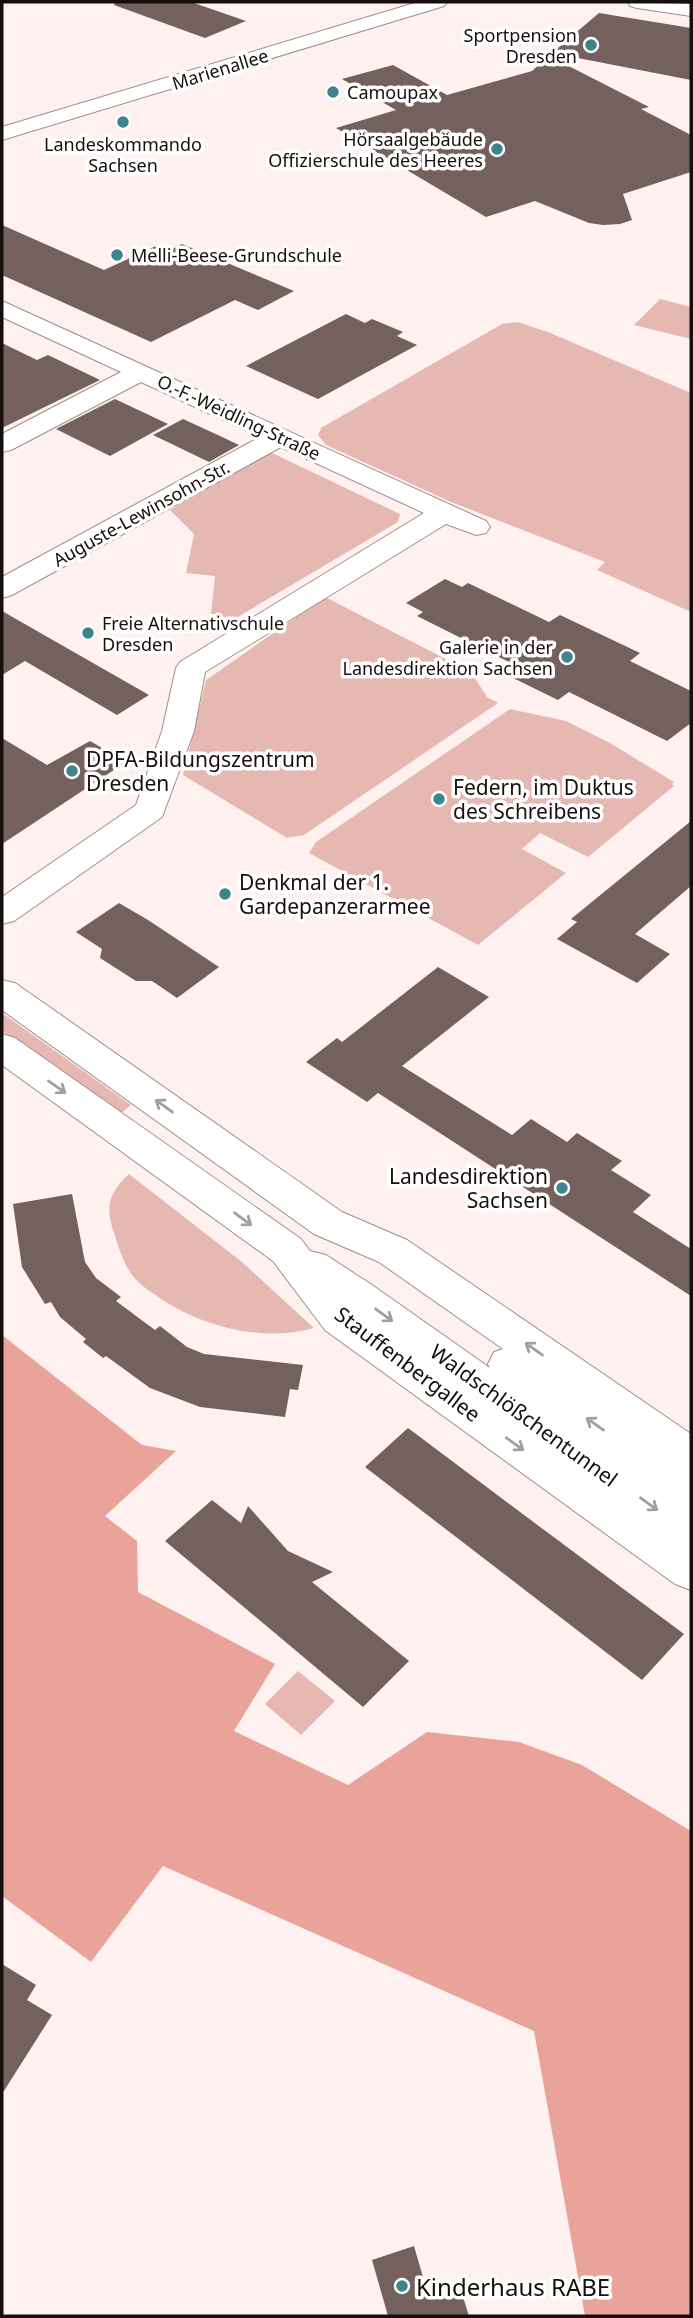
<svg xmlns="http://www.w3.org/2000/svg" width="693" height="2318" font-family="'Noto Sans',sans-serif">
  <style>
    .green { fill: #e6b8b2 }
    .forest { fill: #eaa39a }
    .building { fill: #74605d }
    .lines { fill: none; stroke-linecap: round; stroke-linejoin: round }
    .minor-casing { stroke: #a28d8a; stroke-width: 2 }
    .major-casing { stroke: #a28d8a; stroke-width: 2 }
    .minor { fill: #fff; fill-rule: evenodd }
    .major { fill: #fff; fill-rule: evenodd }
    .oneway { stroke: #a29f9f }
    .poi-dot { fill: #3d848d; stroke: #fff; stroke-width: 2.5 }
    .labels { text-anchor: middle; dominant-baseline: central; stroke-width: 7; stroke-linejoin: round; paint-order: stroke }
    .far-poi-label { font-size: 18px; fill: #170f0e; stroke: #fff; text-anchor: end }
    .far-street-label { font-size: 18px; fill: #170f0e; stroke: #fff }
    .poi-label { font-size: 21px; fill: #170f0e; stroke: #fff; text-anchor: start }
    .street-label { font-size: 21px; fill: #170f0e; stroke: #fff }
    .near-poi-label { font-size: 24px; fill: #170f0e; stroke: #fff; text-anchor: start }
  </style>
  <rect width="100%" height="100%" fill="#fff1ef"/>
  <g class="green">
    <path d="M660,299l31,8v32l-57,-14z"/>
    <path d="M518,322l30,10 143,61v219l-94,-42 8,-8 -154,-60 -125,-57 -8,-10 3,-7 181,-104z"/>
    <path d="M270,452l130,62 -2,8 -189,112 6,-58 -29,-3 8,-39 -24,-24z"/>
    <path d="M325,597l146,75 16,25 11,6 -194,132 -17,3 -104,-63 23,-95z"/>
    <path d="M510,709l56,12 44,22 64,39 -2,2 2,2 -86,71 -48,-24 -18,16 44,24 -88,72 -169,-92 7,-11z"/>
    <path d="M2,1013l129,92 -12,10 -117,-84z"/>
    <path d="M129,1174l113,88 72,66c-51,14 -109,0 -153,-29 -9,-7 -22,-14 -29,-24 -8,-11 -13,-26 -17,-39 -10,-29 -8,-41 14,-62z"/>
    <path d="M298,1671l37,30 -34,34 -36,-31z"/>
  </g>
  <path class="forest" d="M2,1335l140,110 34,6 -71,65 32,25 1,51 137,72 -41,67 114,54 79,-53 92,10 63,23 109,66v485h-106l-51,-285 -371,-165 -72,96 -89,-66z"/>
  <g class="building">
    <path d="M115,2h76l55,19 -41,17 -91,-33z"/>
    <path d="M599,13l92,15v52l-139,-27z"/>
    <path d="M549,56l100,51 -8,2 50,26v37l-68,22 9,26 -12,4 -17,1 -14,-2 -54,-22 -49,16 -150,-89 60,-18 -54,-31 51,-14 54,30 85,-24z"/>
    <path d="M2,225l102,45 52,-24 13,5 13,-7 112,47 -36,19 -23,-10 -84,42 -149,-67z"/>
    <path d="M346,314l19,9 7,-4 31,13 -6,4 20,9 -99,54 -72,-33z"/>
    <path d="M2,343l35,17 11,-5 52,25 -98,48z"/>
    <path d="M115,399l53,25 -58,32 -54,-27z"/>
    <path d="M183,419l37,17 19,9 -30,17 -56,-27z"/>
    <path d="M445,579l17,8 6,-4 81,39 11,-7 80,38 -10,8 61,30v32l-24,18 -98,-49 -11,8 -61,-30 12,-8 -92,-46 6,-4 -17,-9z"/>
    <path d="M2,611l147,84 -32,20 -92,-54 -23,14z"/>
    <path d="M2,738l45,27 43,-24 36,21 -124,82z"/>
    <path d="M691,821v65l-56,48 35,20 -33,29 -80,-44 20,-17 -6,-3z"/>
    <path d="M119,903l29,17 71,47 -42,31 -25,-17h-16l-36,-23 2,-9 -26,-17z"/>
    <path d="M438,967l51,30 -87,69 110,69 19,-16 36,23 10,-9 45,28 -11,9 40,25 -18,17 58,37v47l-313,-203 -11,9 -61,-40 31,-24 5,4z"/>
    <path d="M72,1194l13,68 11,16 25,19 -5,4 39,29 5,-4 27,21 17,7 99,11 -5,25 -8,-1 -5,28 -85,-10 -50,-19 -44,-32 -3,2 -20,-16 3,-3 -26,-22 -9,-15 -6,2 -23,-37 -9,-63z"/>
    <path d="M408,1428l104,78 172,128 -42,46 -277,-213z"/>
    <path d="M212,1500l29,23 7,-17 40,45 45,21 -21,10 97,79 -46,46 -198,-166z"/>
    <path d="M2,1964l34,21 -9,15 25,15 -50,79z"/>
    <path d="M414,2246l13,45 31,-10 11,35h-81l-16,-56z"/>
  </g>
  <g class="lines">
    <g class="minor-casing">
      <g id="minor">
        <path d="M418,2h29l-3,4 -442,134v-13z"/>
        <path d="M628,2l63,2v12l-54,-8 -7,-2z"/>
        <path d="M2,301l484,220 4,6 -4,6 -10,2 -30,-11 -241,148 -11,59 -32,86 -148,104 -12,3v-27l134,-92 26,-74 14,-63 4,-6 244,-149 -143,-66 -269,148 -10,3v-21l258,-140 -119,-55 -130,68 -9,2v-18l119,-62 -119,-55z"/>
      </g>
    </g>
    <g class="major-casing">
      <path id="major" d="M2,980l13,3 327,229 65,28 284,194v156l-16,-6 -350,-254 -52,-69 -271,-196v-31l13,4 286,201 9,12 16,4 46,30 118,83 -2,-4 6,-12 9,-3 -124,-87 -65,-28 -312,-224z"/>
    </g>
    <use href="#minor" class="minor"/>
    <use href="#major" class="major"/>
  </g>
  <defs><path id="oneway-shaft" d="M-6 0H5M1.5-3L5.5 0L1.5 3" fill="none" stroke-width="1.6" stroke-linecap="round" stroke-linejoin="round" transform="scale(1.75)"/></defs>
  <g class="oneway">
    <use href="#oneway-shaft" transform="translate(57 1087) rotate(35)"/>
    <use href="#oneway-shaft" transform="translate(164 1106) rotate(-144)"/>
    <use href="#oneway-shaft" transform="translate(243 1219) rotate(36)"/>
    <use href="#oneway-shaft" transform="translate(384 1315) rotate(36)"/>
    <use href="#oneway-shaft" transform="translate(534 1349) rotate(-145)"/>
    <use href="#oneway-shaft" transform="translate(595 1424) rotate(-145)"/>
    <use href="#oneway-shaft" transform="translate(515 1444) rotate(36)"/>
    <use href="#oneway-shaft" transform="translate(649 1504) rotate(36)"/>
  </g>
  <g class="poi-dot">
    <circle cx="591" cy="45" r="7"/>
    <circle cx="333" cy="92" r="7"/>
    <circle cx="123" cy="122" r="7"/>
    <circle cx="497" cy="149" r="7"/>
    <circle cx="117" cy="255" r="7"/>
    <circle cx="88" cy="633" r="7"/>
    <circle cx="567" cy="657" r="7"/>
    <circle cx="72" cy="771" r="7"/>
    <circle cx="439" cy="799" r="7"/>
    <circle cx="225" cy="894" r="7"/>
    <circle cx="562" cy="1188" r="7"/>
    <circle cx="402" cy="2286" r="7"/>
  </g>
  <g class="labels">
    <g class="far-poi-label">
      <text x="577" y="35">Sportpension<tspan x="577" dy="21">Dresden</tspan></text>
      <text x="347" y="92" text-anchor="start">Camoupax</text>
      <text x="483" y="139">Hörsaalgebäude<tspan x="483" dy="21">Offizierschule des Heeres</tspan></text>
      <text x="123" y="144" text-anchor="middle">Landeskommando<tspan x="123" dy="21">Sachsen</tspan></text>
      <text x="131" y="255" text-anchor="start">Melli-Beese-Grundschule</text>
      <text x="102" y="623" text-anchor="start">Freie Alternativschule<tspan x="102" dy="21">Dresden</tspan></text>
      <text x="553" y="647">Galerie in der<tspan x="553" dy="21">Landesdirektion Sachsen</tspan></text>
    </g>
    <g class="far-street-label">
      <text transform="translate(220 69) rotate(-17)">Marienallee</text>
      <text transform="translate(239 417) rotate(25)">O.-F.-Weidling-Straße</text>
      <text transform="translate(141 513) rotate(-29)">Auguste-Lewinsohn-Str.</text>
    </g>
    <g class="poi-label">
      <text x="86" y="759">DPFA-Bildungszentrum<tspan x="86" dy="24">Dresden</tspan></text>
      <text x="453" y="787">Federn, im Duktus<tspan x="453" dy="24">des Schreibens</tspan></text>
      <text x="239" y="882">Denkmal der 1.<tspan x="239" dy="24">Gardepanzerarmee</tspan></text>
      <text x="548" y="1176" text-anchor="end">Landesdirektion<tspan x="548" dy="24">Sachsen</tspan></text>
    </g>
    <g class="street-label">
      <text transform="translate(408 1364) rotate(37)">Stauffenbergallee</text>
      <text transform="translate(524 1415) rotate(36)">Waldschlößchentunnel</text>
    </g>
    <g class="near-poi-label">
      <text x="416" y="2286">Kinderhaus RABE</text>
    </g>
  </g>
  <rect width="693" height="2318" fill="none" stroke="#170f0e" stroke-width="7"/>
</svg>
